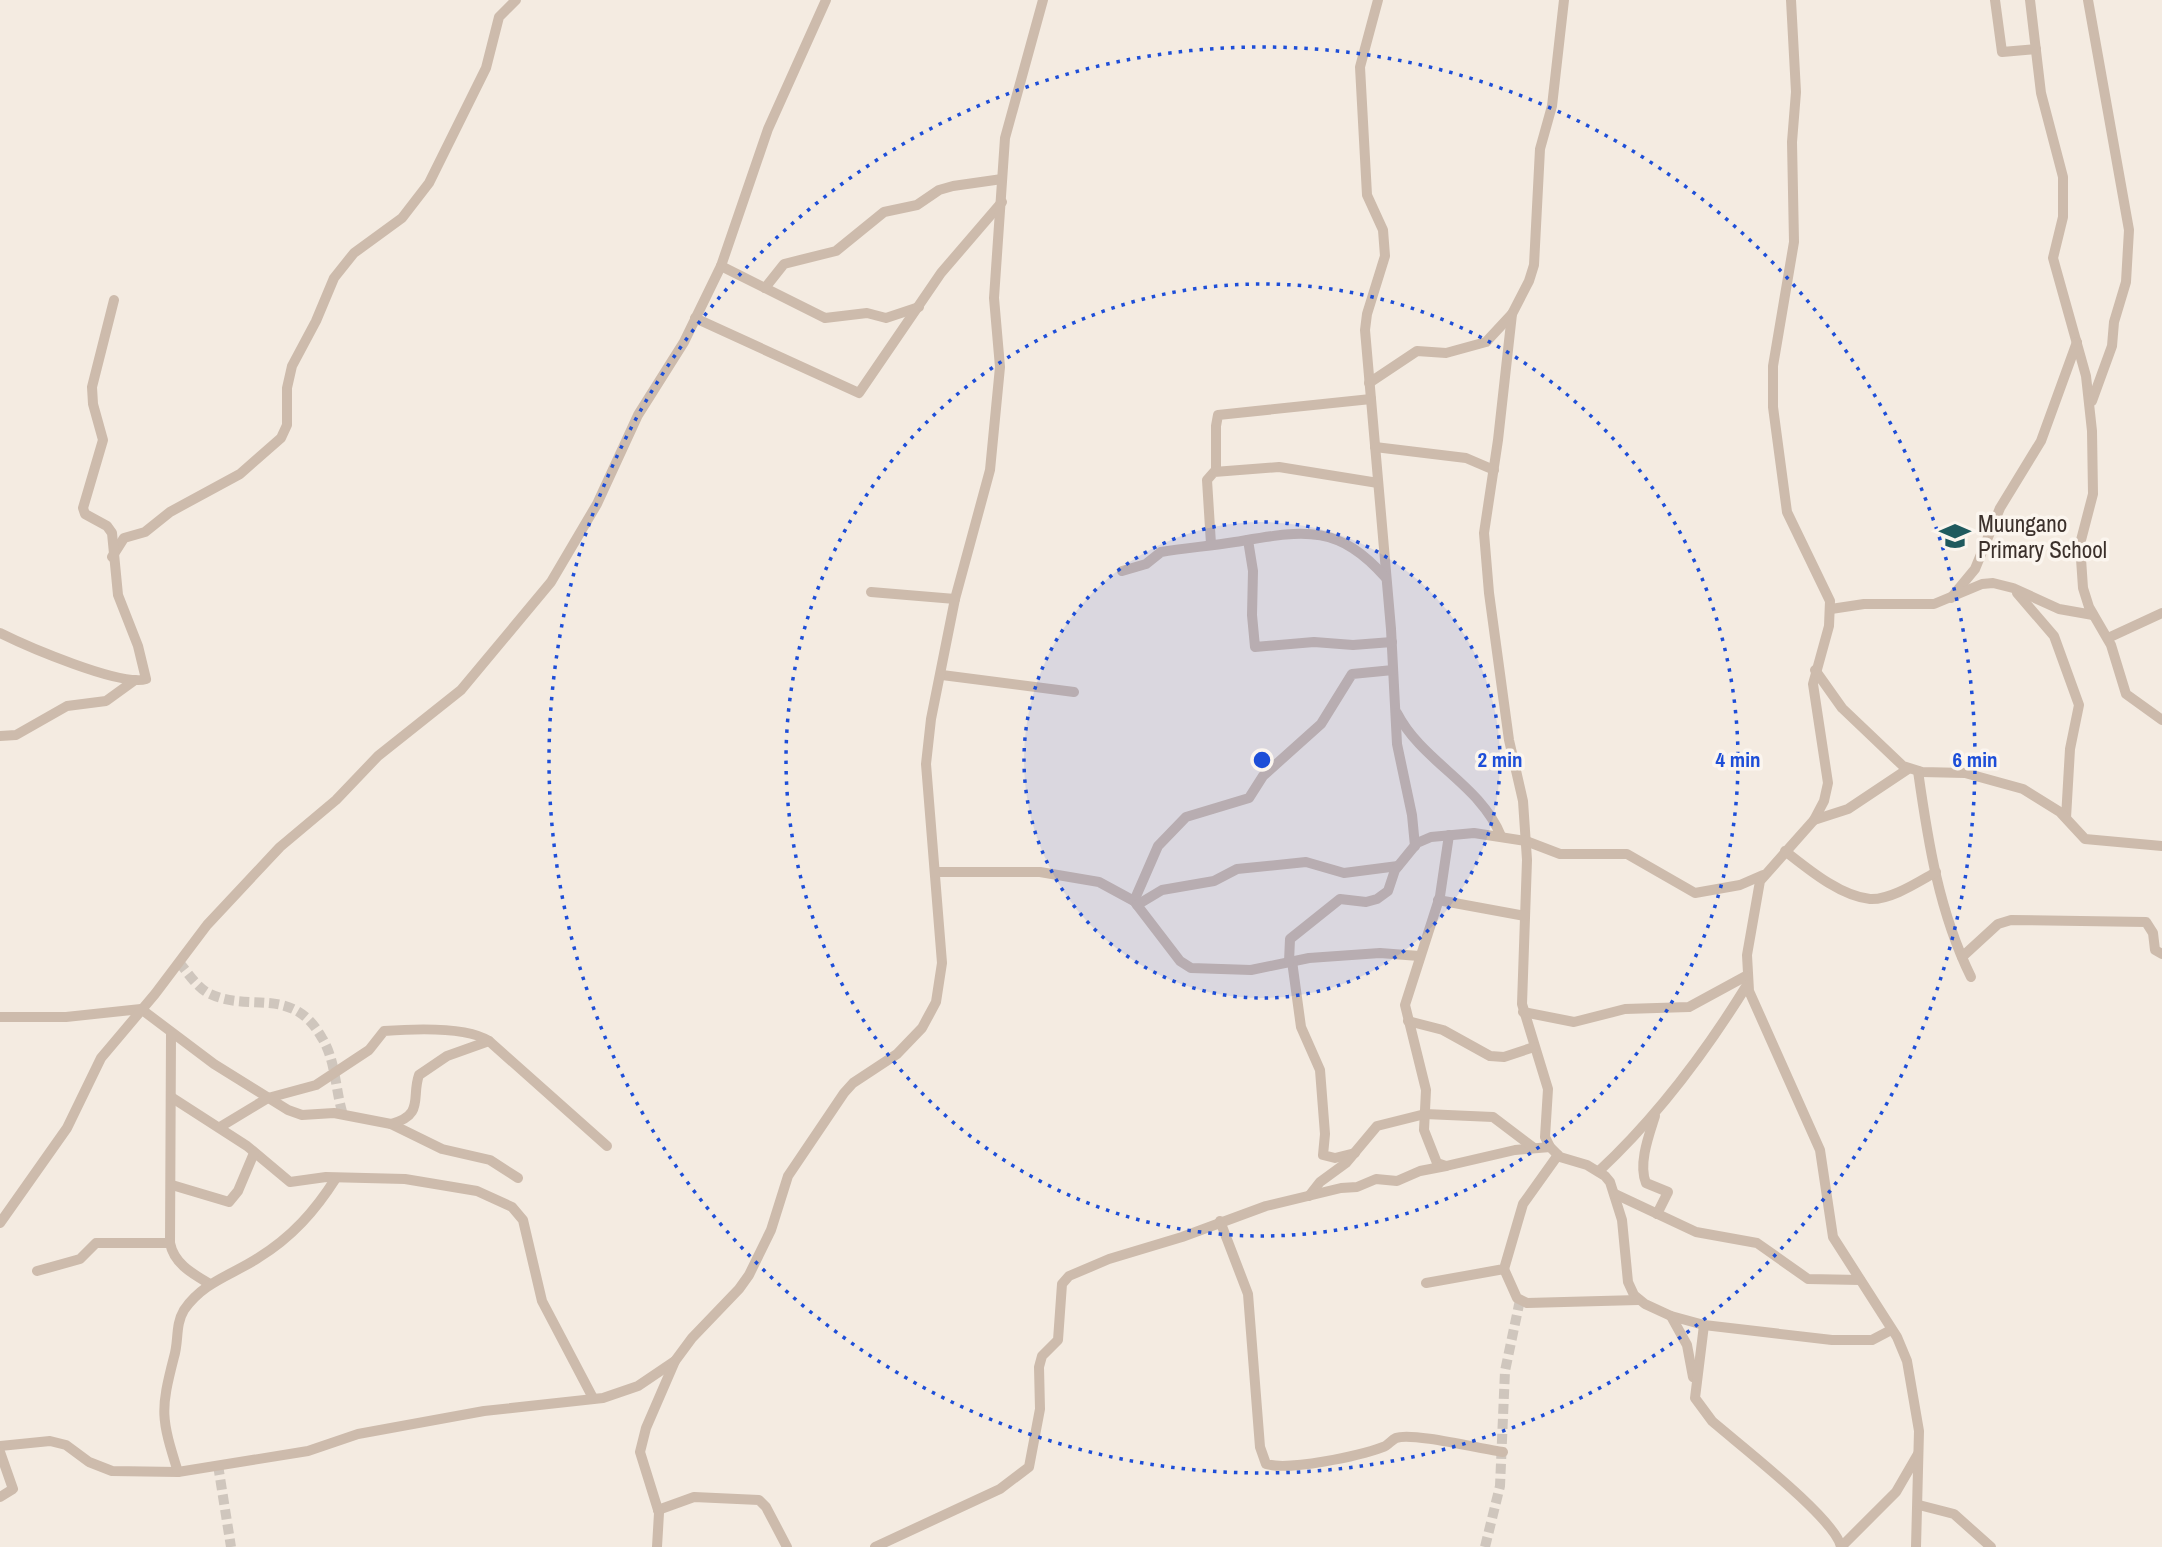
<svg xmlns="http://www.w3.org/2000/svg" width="2162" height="1547" font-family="'Archivo Narrow',sans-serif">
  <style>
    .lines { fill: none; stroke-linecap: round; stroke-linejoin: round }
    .minor-tunnel { stroke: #cfc6bd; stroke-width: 10; stroke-dasharray: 10 5; stroke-linecap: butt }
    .minor { stroke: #cdbbac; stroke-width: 10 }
    .ring { fill: none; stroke: #1d4ed8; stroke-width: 3.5; stroke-dasharray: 3.5 7 }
    .labels { text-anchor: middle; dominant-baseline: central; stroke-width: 7; stroke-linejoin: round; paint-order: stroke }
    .poi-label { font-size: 23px; fill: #3b302b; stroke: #fbf5ee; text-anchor: start }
    .centre { fill: #1d4ed8; stroke: #fbf5ee; stroke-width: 3.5 }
    .ring-label { font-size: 21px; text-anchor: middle; font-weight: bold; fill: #1d4ed8; stroke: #fbf5ee; stroke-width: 7; stroke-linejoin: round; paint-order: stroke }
  </style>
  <rect width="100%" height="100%" fill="#f4ebe1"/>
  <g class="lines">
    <g class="minor-tunnel">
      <path d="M179,962c8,10 18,25 29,31 42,21 84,-9 114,45 14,23 13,51 21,77"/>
      <path d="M218,1465l13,82"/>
      <path d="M1485,1547l15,-61 5,-115 15,-71"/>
    </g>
    <g class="minor">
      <path d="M1378,0l-18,67 7,128 16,35 2,26 -18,58 -2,16 26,299 6,115 15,71 3,31"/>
      <path d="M1564,0l-12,106 -12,43 -6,116 -5,16 -17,33 -14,126 -14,93 5,60 20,147 14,61 4,59 -5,144 26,85 -3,48 5,10 10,10 27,8 18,11 5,6 12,38 6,62 6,13 11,9 26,12 33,9 128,15h40l19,-10"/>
      <path d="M1791,0l5,92 -4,50 2,100 -21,124v41l14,105 43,89 -1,25 -16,58 15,99 -4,18 -10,19 -54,61 -13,74 2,36 71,159 13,87 64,100 10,24 12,70 -3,116"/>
      <path d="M1995,0l7,52 34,-3"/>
      <path d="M2030,0l11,93 22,84v40l-10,41 33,118 6,55 1,63 -13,50 3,44 6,19 22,38 15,49 36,26"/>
      <path d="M2088,0l41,230 -3,52 -12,40 -2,24 -20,55"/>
      <path d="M721,266l104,52 42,-5 19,5 33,-11"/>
      <path d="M765,288l19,-24 52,-13 48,-39 33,-7 22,-15 14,-4 49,-7"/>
      <path d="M695,318l164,75 82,-120 61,-71"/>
      <path d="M1369,383l48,-32 29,2 40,-11 26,-28"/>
      <path d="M1375,447l91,11 28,12"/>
      <path d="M1216,471v-45l2,-11 153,-16"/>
      <path d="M1248,540l5,31 -1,44 3,32 59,-5 39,3 39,-3"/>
      <path d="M1211,544l-4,-64 7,-8 65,-5 99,16"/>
      <path d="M112,557l12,-19 21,-6 25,-20 70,-38 41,-36 6,-13v-37l5,-22 24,-45 18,-43 20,-25 48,-35 27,-35 57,-115 13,-51 17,-17"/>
      <path d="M1122,571l24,-7 15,-12c24,-4 49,-6 74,-10 67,-11 102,-20 151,36"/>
      <path d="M871,592l84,7"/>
      <path d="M2017,593l37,43 25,69 -9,44 -4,69"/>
      <path d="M1951,598l24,-29 25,-61 41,-67 36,-99"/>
      <path d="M1831,609l33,-5h70l48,-20 11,-1 20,5 46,21 34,6"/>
      <path d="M0,633c26,13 121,54 146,46l-8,-33 -20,-51 -6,-62 -5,-7 -22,-12 -2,-6 20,-68 -10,-36 -1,-17 22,-87"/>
      <path d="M2108,638l54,-25"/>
      <path d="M1815,670l27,38 61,58 19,6 43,1 58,16 37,23 25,27 77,7"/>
      <path d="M942,675l132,17"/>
      <path d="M1397,713c25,49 83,71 104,123"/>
      <path d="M0,736l16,-1 51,-29 39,-5 29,-21"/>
      <path d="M1918,771c10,71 21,141 53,206"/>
      <path d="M1814,820l34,-11 60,-40"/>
      <path d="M1449,835l-9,61 -35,109 21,85 -2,40 13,33 9,3 69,-16 35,-3"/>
      <path d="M1785,851c23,18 55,45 85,48 21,1 48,-17 66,-27"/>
      <path d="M935,872h105l59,10 35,19 46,60 11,7 60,2 58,-12 71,-5 39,3"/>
      <path d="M1438,900l87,16"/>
      <path d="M1134,901l24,-55 28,-29 63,-19 14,-22 58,-52 31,-50 41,-4"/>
      <path d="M1137,905l25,-15 52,-9 23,-12 69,-7 38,11 54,-7"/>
      <path d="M1962,957l36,-33 13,-4 135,2 7,11 2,17 7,4"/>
      <path d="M1292,961l9,66 19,43 5,64 -2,21 12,3 20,-5"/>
      <path d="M1289,962l1,-23 50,-40 26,3 11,-3 11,-8 7,-21 22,-27 14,-6 43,-4 52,8 34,13h67l68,39 45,-8 23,-10"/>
      <path d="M1523,1012l51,10 51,-13 64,-2 57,-31"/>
      <path d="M0,1017h66l75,-8 73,55 74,46 14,5 32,-2 57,11 51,25 48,11 28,18"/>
      <path d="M1408,1021l35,9 47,26 14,1 30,-10"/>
      <path d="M171,1034l-1,209c4,21 23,31 40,41"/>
      <path d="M171,1097l76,49 43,36 36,-5 79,2 72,12 35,16 11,13 19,81 51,97"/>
      <path d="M1655,1116c-6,19 -17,48 -9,67l22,9 -11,22"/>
      <path d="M391,1124c34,-9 20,-27 28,-49l28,-19 42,-15"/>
      <path d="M220,1127l48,-29 48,-13 53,-35 15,-19c27,-2 82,-5 105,10l118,105"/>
      <path d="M1599,1171c59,-55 106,-118 148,-186"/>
      <path d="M172,1185l57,17 9,-11 16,-38"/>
      <path d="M1615,1194l81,38 61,11 51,36 52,1"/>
      <path d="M1309,1196l11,-14 26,-19 31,-37 48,-12 68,3 41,31"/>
      <path d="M1220,1221l28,73 12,153 6,17c23,7 93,-8 117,-17 5,-1 8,-7 13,-9 16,-6 85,11 107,14"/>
      <path d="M0,1223l67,-95 34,-70 54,-64 52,-69 73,-78 56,-47 42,-44 83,-66 90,-108 46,-78 41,-89 46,-73 37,-76 47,-137 58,-129"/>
      <path d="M1504,1269l13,29 10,5 111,-3"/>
      <path d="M37,1271l43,-12 16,-16h74"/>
      <path d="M1426,1283l78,-14 19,-65 35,-49"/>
      <path d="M1671,1316l16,29 6,32"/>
      <path d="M1704,1325l-9,73 17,23c25,22 124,98 129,126"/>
      <path d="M0,1446l50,-5 16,4 23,17 23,9 66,1 130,-21 50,-17 126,-23 119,-13 35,-12 37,-25"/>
      <path d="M0,1452l13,37 -13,8"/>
      <path d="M178,1472c-17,-54 -18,-61 -4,-115 5,-16 1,-32 10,-47 19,-28 48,-35 74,-52 34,-21 57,-47 78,-80"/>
      <path d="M1919,1505l35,9 37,33"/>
      <path d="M658,1510l36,-13 65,3 7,7 21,40"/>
      <path d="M657,1547l2,-34 -19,-61 6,-24 29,-67 17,-23 47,-49 10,-14 22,-45 17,-54 56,-83 9,-10 44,-29 25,-26 14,-26 6,-39 -16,-199 5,-45 24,-120 35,-129 10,-103 -6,-69 11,-160 38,-138"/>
      <path d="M875,1547l125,-58 29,-22 11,-58 -1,-42 3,-11 16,-16 4,-56 7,-8 40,-17 73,-22 84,-31 75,-18 16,-1 19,-8 21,2 23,-10 26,-5"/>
      <path d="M1841,1547l55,-55 22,-38"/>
    </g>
  </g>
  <circle cx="1262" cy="760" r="238" fill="#1d4ed8" fill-opacity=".12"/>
  <g class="ring">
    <circle cx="1262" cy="760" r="238"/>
    <circle cx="1262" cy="760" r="476"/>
    <circle cx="1262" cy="760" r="713"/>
  </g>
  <defs>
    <g id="school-bare" transform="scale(2.415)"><path d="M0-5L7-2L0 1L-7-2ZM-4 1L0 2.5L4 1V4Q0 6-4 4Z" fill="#1f5a5e" stroke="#fbf5ee" stroke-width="2.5" paint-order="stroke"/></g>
  </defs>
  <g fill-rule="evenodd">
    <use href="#school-bare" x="1955" y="536"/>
  </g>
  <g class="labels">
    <g class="poi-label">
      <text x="1978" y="523">Muungano<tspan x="1978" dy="26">Primary School</tspan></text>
    </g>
  </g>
  <circle cx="1262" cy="760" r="10" class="centre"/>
  <g class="ring-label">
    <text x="1500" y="767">2 min</text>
    <text x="1738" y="767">4 min</text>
    <text x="1975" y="767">6 min</text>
  </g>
</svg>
